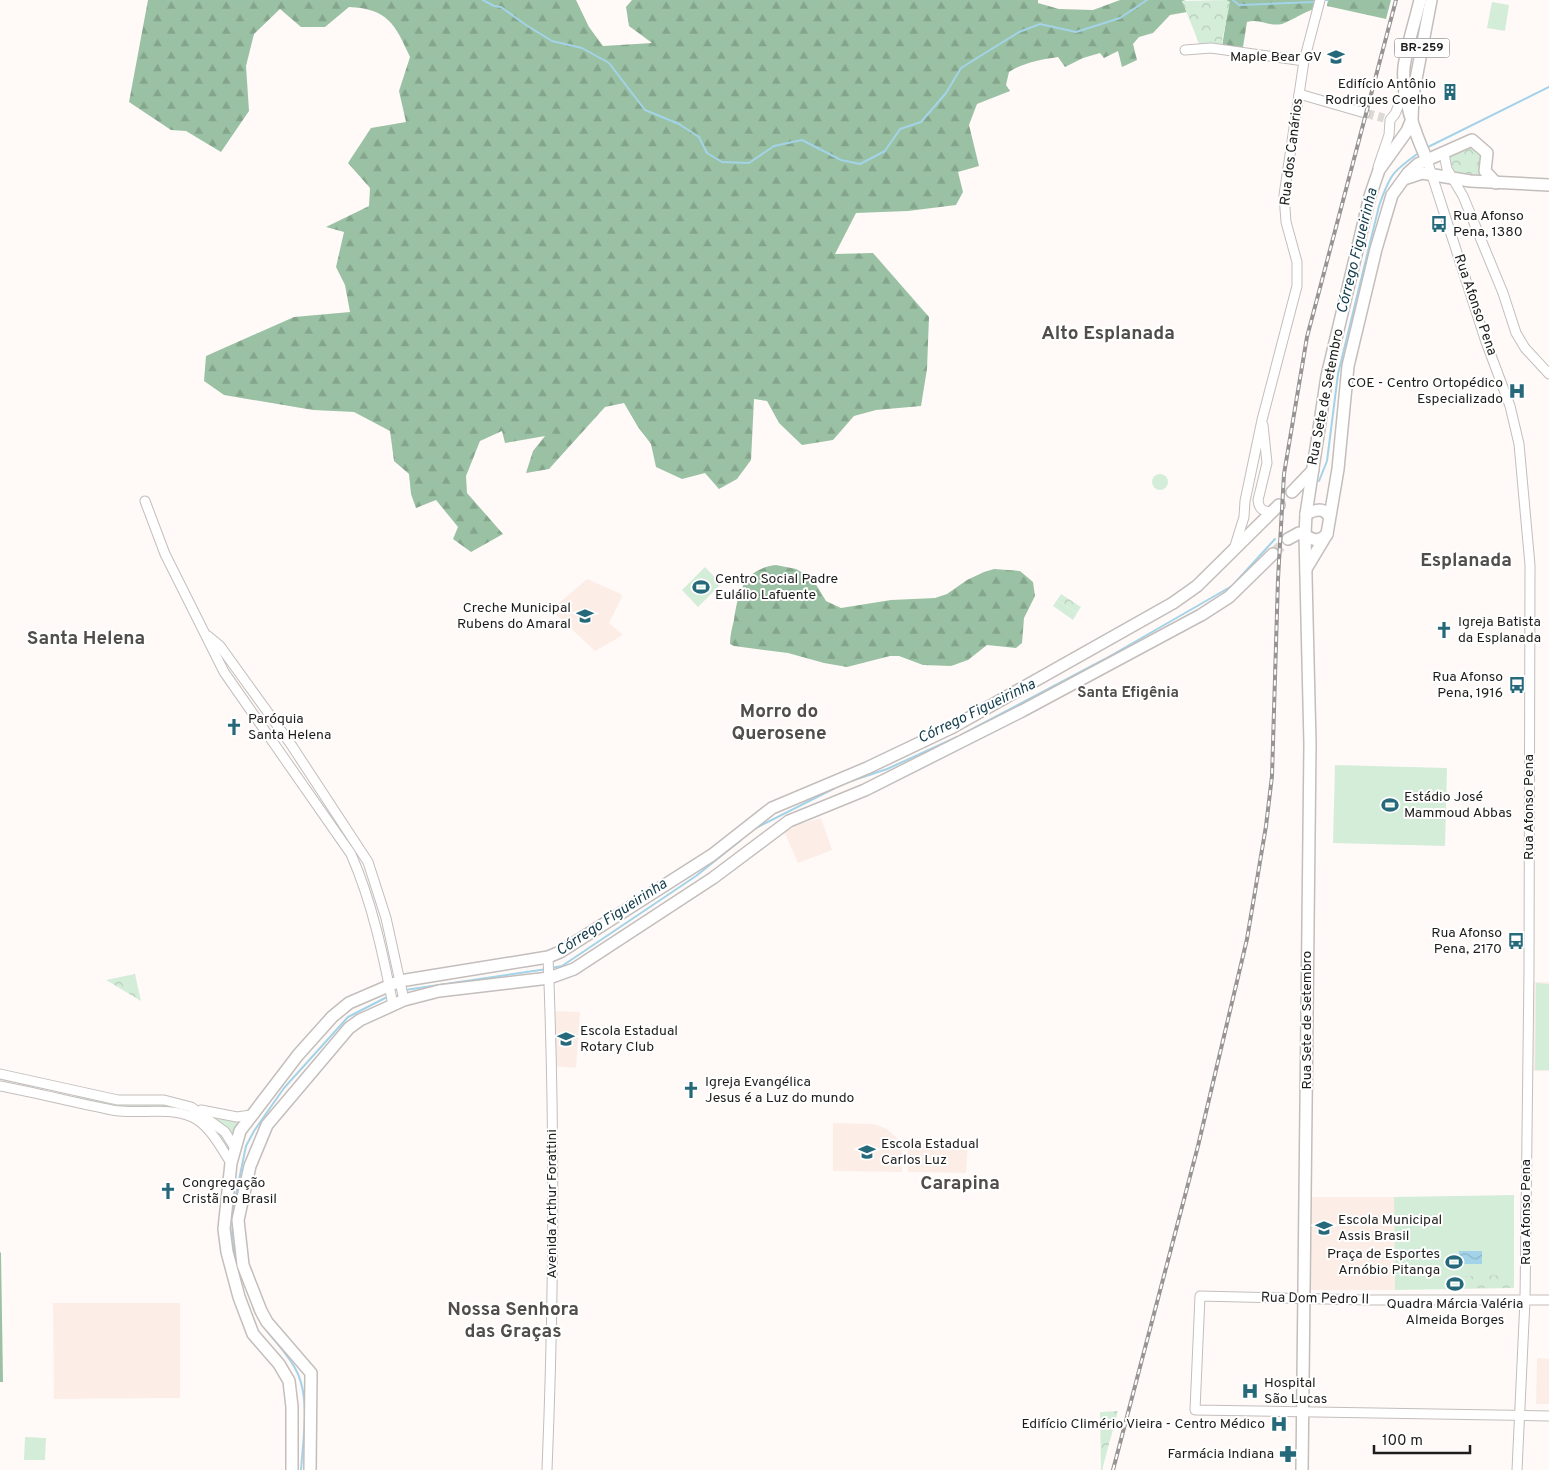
<svg xmlns="http://www.w3.org/2000/svg" width="1549" height="1470" font-family="Overpass,sans-serif">
  <style>
    .education { fill: #fceee7 }
    .grass { fill: #d4edd9 }
    .forest { fill: url(#forest-firs) }
    .park { fill: url(#park-crowns) }
    .water { fill: url(#water-waves) }
    .lines { fill: none; stroke-linecap: round; stroke-linejoin: round }
    .stream { stroke: #a3d3e8; stroke-width: 2 }
    .minor-tunnel { stroke: #ddd9d7; stroke-width: 9; stroke-dasharray: 9 4.5; stroke-linecap: butt }
    .major-tunnel { stroke: #ddd9d7; stroke-width: 11; stroke-dasharray: 11 5.5; stroke-linecap: butt }
    .minor-casing { stroke: #c3bebc; stroke-width: 11 }
    .major-casing { stroke: #c3bebc; stroke-width: 14 }
    .minor { stroke: #fff; stroke-width: 9 }
    .major { stroke: #fff; stroke-width: 11 }
    .rail-casing { stroke: #979493; stroke-width: 4 }
    .rail { stroke: #fff; stroke-width: 2; stroke-dasharray: 5.5; stroke-linecap: butt }
    .labels { text-anchor: middle; dominant-baseline: central; stroke-width: 4; stroke-linejoin: round; paint-order: stroke }
    .shield { fill: #fff; stroke: #626160; stroke-width: 1 }
    .shield-label { font-size: 12px; font-weight: bold; fill: #1e1d1c }
    .poi-label { font-size: 14px; fill: #1e1d1c; stroke: #fff; text-anchor: start }
    .street-label { font-size: 14px; fill: #1e1d1c; stroke: #fff }
    .water-label { font-size: 15px; font-style: italic; fill: #143d4d; stroke: #fff }
    .neighbourhood-label { font-size: 15px; font-weight: bold; fill: #504d4a; stroke: #fff }
    .district-label { font-size: 19px; font-weight: bold; fill: #504d4a; stroke: #fff }
  </style>
  <defs>
    <pattern id="forest-firs" width="22" height="20" patternUnits="userSpaceOnUse" patternTransform="scale(1.25)"><rect width="22" height="20" fill="#9ac1a3"/><path d="M5 1l3.5 6h-7zM16 11l3.5 6h-7z" fill="#84a58c"/></pattern>
    <pattern id="park-crowns" width="20" height="18" patternUnits="userSpaceOnUse" patternTransform="scale(1.25)"><rect width="20" height="18" fill="#d4edd9"/><path d="M2 6a3 3 0 1 1 6 0M12 15a3 3 0 1 1 6 0" fill="none" stroke="#b6cbba"/></pattern>
    <pattern id="water-waves" width="16" height="10" patternUnits="userSpaceOnUse" patternTransform="scale(1.25)"><rect width="16" height="10" fill="#a3d3e8"/><path d="M0 5q4-4 8 0t8 0" fill="none" stroke="#8cb5c6"/></pattern>
  </defs>
  <rect width="100%" height="100%" fill="#fffaf8"/>
  <g class="education">
    <path d="M587,579l34,15 1,3 -13,26 14,12 -28,16 -44,-41z"/>
    <path d="M821,818l11,32 -34,13 -15,-34z"/>
    <path d="M1534,982h15v89h-16z"/>
    <path d="M556,1011l24,1 -4,56 -22,-2z"/>
    <path d="M833,1123l41,1 13,5 11,10 4,8v25l-69,-1z"/>
    <path d="M908,1144l60,1 -2,28 -58,-1z"/>
    <path d="M1306,1197h88l1,93h-89z"/>
    <path d="M53,1303h127v95l-126,1z"/>
    <path d="M1537,1358l12,1v45h-13z"/>
  </g>
  <g class="grass">
    <path d="M1492,2l17,3 -4,26 -18,-3z"/>
    <circle cx="1160" cy="482" r="8"/>
    <path d="M705,567l16,17 -23,23 -16,-17z"/>
    <path d="M1057,600l20,13 -4,7 -20,-14z"/>
    <path d="M1335,765l112,3 -2,78 -112,-3z"/>
    <path d="M1536,983l13,1v86h-14z"/>
    <path d="M77,1091l41,9h46l3,12 -53,-1 -40,-10z"/>
    <path d="M169,1100l30,9 52,6 -20,48 -28,-38 -32,-13z"/>
    <path d="M1514,1195v93l-119,2 -1,-93z"/>
    <path d="M25,1437l21,1 -1,22h-21z"/>
  </g>
  <g class="forest">
    <path d="M148,0h428l13,27 14,19 49,-3 -23,-17 -3,-19 6,-7h406v3l21,6 34,1 27,-10h66l-4,1 5,11 -17,3 -17,18 -14,4 -6,7 4,16 -15,7 -4,-16 -14,7 -4,-5 -17,5 -18,9 -7,-10c-18,3 -33,5 -49,15l-3,13 4,6 -33,13 -8,21 10,41 -21,6 5,20 -7,13 -48,6 -52,2 -21,41 38,-1 56,64 -2,52 -6,37 -45,4 -22,6 -21,24 -31,5 -23,-22 -12,-22 -13,-2 -3,61 -14,19 -18,10 -14,-16 -23,6 -26,-12 -5,-23 -13,-17 -14,-24 -19,4 -56,62 -23,4 7,-22 12,-15 -40,7 -3,-12 -22,10 -14,35 1,17 36,41 -32,18 -18,-13 5,-12 -22,-27 -20,8 -5,-14 -2,-20 -15,-13 -4,-30 -36,-19 -41,-2 -89,-15 -20,-14 2,-25 88,-39 56,-5 -5,-27 -9,-18 8,-35 -18,-5 43,-21 1,-18 -22,-25 23,-35 35,-6 -7,-31 11,-34c-15,-33 -22,-48 -61,-50l-24,20h-24l-21,-18 -26,25 -8,32 3,45 -28,41 -35,-21 -15,-1 -42,-28z"/>
    <path d="M1226,0h89l-1,9c-10,3 -23,12 -32,15 -13,3 -23,-6 -35,-2l-4,25h-21l7,-45z"/>
    <path d="M1328,0h63l-5,19 -59,-13z"/>
    <path d="M776,565l20,4 16,9 14,23 15,7 50,-8 44,-2 12,-4 20,-14 17,-8 10,-3 26,2 13,11 2,14 -11,22 -2,25 -6,5 -29,-3 -19,15 -17,6 -28,-1 -24,-9h-9l-43,11 -23,-4 -36,-10 -54,-7 -4,-2c0,-9 2,-16 4,-24 4,-27 9,-51 42,-55z"/>
    <path d="M0,1252l1,1 2,129h-3z"/>
  </g>
  <g class="park">
    <path d="M1226,0l4,2 -9,45 -21,-1 -18,-45z"/>
    <path d="M1474,140l10,7 1,24 -13,8 -20,-3 -7,-20z"/>
    <path d="M1061,594l20,13 -4,6 -20,-13z"/>
    <path d="M135,974l6,27 -35,-21z"/>
    <path d="M1513,1275v13h-47v-12z"/>
    <path d="M1118,1411l-16,59h-1l-1,-58z"/>
  </g>
  <rect class="water" x="1459" y="1251" width="23" height="13"/>
  <g class="lines">
    <g class="stream">
      <path d="M483,0l11,6 7,1 25,18 26,16 30,7 27,15 36,47 34,14 20,13 8,16 15,9 27,1 25,-17 28,-6 39,20 19,4 25,-13 15,-22 21,-7 25,-29 15,-25 58,-36 21,-8 36,8 44,-14 27,-18"/>
      <path d="M1233,0l6,5 75,-3"/>
      <path d="M1325,0h3"/>
      <path d="M1426,148l123,-61"/>
      <path d="M1319,481l8,-20 11,-87 41,-168c11,-32 14,-35 41,-54"/>
      <path d="M961,735l144,-76 127,-73 43,-47"/>
      <path d="M848,782l39,-13 70,-32"/>
      <path d="M754,829l81,-41"/>
      <path d="M551,968l11,-2 134,-90 45,-36"/>
      <path d="M405,990l142,-21"/>
      <path d="M237,1263l-5,-23 1,-31 13,-63 8,-15 30,-43 64,-71 41,-21"/>
      <path d="M253,1307c10,26 34,42 45,67 12,28 5,66 3,96"/>
    </g>
    <path class="minor-tunnel" d="M1365,113l19,5"/>
    <path class="major-tunnel" d="M1273,554l15,-15"/>
    <g class="minor-casing">
      <g id="minor">
        <path d="M1185,50l26,-2 93,13"/>
        <path d="M1299,94l66,19"/>
        <path d="M1444,154l3,15 16,27 40,97 13,40 9,15 24,26"/>
        <path d="M1427,160l59,182 24,64 9,38 11,121 -1,405 -4,330 -8,170"/>
        <path d="M1378,167l11,-32 1,-15 5,-6 10,-24"/>
        <path d="M1263,425l4,38 -9,37c1,10 5,11 14,12"/>
        <path d="M145,501l20,53 59,118 127,182c21,48 32,100 42,151"/>
        <path d="M1235,546l9,-29 1,-16 17,-81 35,-134v-24l-11,-40 -2,-27 20,-134 16,-61"/>
        <path d="M208,636l12,10 70,97 78,119 18,56 18,82"/>
        <path d="M0,1074l118,26h46l27,7 34,25 10,16"/>
        <path d="M0,1086c38,7 75,17 112,24 26,5 55,-4 80,7 18,8 29,31 39,46"/>
        <path d="M201,1110l36,7 14,-2"/>
        <path d="M1549,1300h-180l-169,-4 -5,114 354,6"/>
        <path d="M547,1470c7,-171 8,-342 1,-513"/>
      </g>
    </g>
    <g class="major-casing">
      <g id="major">
        <path d="M1420,0c-5,22 -13,45 -16,67 -3,30 11,66 23,93"/>
        <path d="M1407,178l15,-5 48,8 79,4"/>
        <path d="M1292,492l21,-22"/>
        <path d="M1306,514c9,-4 17,-7 23,2"/>
        <path d="M1288,539l11,-6c11,3 17,13 28,1"/>
        <path d="M1306,569l21,-35 11,-65 10,-103 28,-117 16,-54 16,-22 10,-9 54,-24 15,13 -2,18 11,12"/>
        <path d="M292,1470v-63l-3,-26 -10,-17 -26,-30 -14,-37 -12,-45 -3,-23 7,-66 9,-32 58,-76 34,-38 17,-14 51,-22 148,-24 12,-5 152,-97 60,-47 95,-40 86,-41 220,-124 24,-17 82,-81"/>
        <path d="M310,1470l1,-97 -44,-51 -6,-11 -18,-46 -5,-45 12,-54 17,-41 82,-97 11,-8 44,-20 35,-9 110,-13 25,-9 139,-91 76,-57 76,-31 157,-79 179,-96 28,-18 44,-43"/>
        <path d="M1302,1470l8,-726 -5,-209 1,-21 21,-138 43,-180 9,-26 28,-39 5,-12 1,-24 18,-95"/>
      </g>
    </g>
    <use href="#minor" class="minor"/>
    <use href="#major" class="major"/>
    <g class="rail-casing">
      <path id="rail" d="M1113,1470l85,-324 49,-207 19,-113 6,-50 6,-197 6,-105 23,-137 89,-337"/>
    </g>
    <use href="#rail" class="rail"/>
  </g>
  <defs>
    <g id="school-bare" transform="scale(1.35)"><path d="M0-5L7-2L0 1L-7-2ZM-4 1L0 2.5L4 1V4Q0 6-4 4Z" fill="#25697a" stroke="#fff" stroke-width="2.5" paint-order="stroke"/></g>
    <g id="building-bare" transform="scale(1.35)"><path d="M-4-6H4V6H1V3H-1V6H-4ZM-2.5-4.3h1.7v1.8h-1.7ZM.8-4.3h1.7v1.8H.8ZM-2.5-1h1.7V.8h-1.7ZM.8-1h1.7V.8H.8Z" fill="#25697a" stroke="#fff" stroke-width="2.5" paint-order="stroke"/></g>
    <g id="bus-bare" transform="scale(1.35)"><path d="M-5-6H5V4H4V6H2V4H-2V6H-4V4H-5ZM-3.5-4V0h7V-4ZM-3.5 1.2v1.5H-2V1.2ZM2 1.2v1.5H3.5V1.2Z" fill="#25697a" stroke="#fff" stroke-width="2.5" paint-order="stroke"/></g>
    <g id="hospital-bare" transform="scale(1.35)"><path d="M-5-5h3v3.5h4V-5h3V5h-3V1.5h-4V5h-3Z" fill="#25697a" stroke="#fff" stroke-width="2.5" paint-order="stroke"/></g>
    <g id="stadium-bare" transform="scale(1.35)"><path d="M0-5a6.5 5 0 1 0 0 10a6.5 5 0 1 0 0-10ZM-3.5-1.8h7v3.6h-7Z" fill="#25697a" stroke="#fff" stroke-width="2.5" paint-order="stroke"/></g>
    <g id="church-bare" transform="scale(1.35)"><path d="M-1.2-6h2.4v3.5h3.3v2.4h-3.3V6h-2.4V-.1h-3.3v-2.4h3.3Z" fill="#25697a" stroke="#fff" stroke-width="2.5" paint-order="stroke"/></g>
    <g id="pharmacy-bare" transform="scale(1.35)"><path d="M-2-6h4v4h4v4h-4v4h-4v-4h-4v-4h4Z" fill="#25697a" stroke="#fff" stroke-width="2.5" paint-order="stroke"/></g>
  </defs>
  <g fill-rule="evenodd">
    <use href="#school-bare" x="1336" y="57"/>
    <use href="#building-bare" x="1450" y="92"/>
    <use href="#bus-bare" x="1439" y="224"/>
    <use href="#hospital-bare" x="1517" y="391"/>
    <use href="#stadium-bare" x="701" y="587"/>
    <use href="#school-bare" x="585" y="616"/>
    <use href="#church-bare" x="1444" y="630"/>
    <use href="#bus-bare" x="1517" y="685"/>
    <use href="#church-bare" x="234" y="727"/>
    <use href="#stadium-bare" x="1390" y="805"/>
    <use href="#bus-bare" x="1516" y="941"/>
    <use href="#school-bare" x="566" y="1039"/>
    <use href="#church-bare" x="691" y="1090"/>
    <use href="#school-bare" x="867" y="1152"/>
    <use href="#church-bare" x="168" y="1191"/>
    <use href="#school-bare" x="1324" y="1228"/>
    <use href="#stadium-bare" x="1454" y="1262"/>
    <use href="#stadium-bare" x="1455" y="1284"/>
    <use href="#hospital-bare" x="1250" y="1391"/>
    <use href="#hospital-bare" x="1279" y="1424"/>
    <use href="#pharmacy-bare" x="1288" y="1454"/>
  </g>
  <g class="labels">
    <rect class="shield" x="1394.5" y="38.5" width="55" height="19" rx="4"/>
    <g class="shield-label">
      <text x="1422" y="48">BR-259</text>
    </g>
    <g class="poi-label">
      <text x="1322" y="57" text-anchor="end">Maple Bear GV</text>
      <text x="1436" y="84" text-anchor="end">Edifício Antônio<tspan x="1436" dy="16">Rodrigues Coelho</tspan></text>
      <text x="1453" y="216">Rua Afonso<tspan x="1453" dy="16">Pena, 1380</tspan></text>
      <text x="1503" y="383" text-anchor="end">COE - Centro Ortopédico<tspan x="1503" dy="16">Especializado</tspan></text>
      <text x="715" y="579">Centro Social Padre<tspan x="715" dy="16">Eulálio Lafuente</tspan></text>
      <text x="571" y="608" text-anchor="end">Creche Municipal<tspan x="571" dy="16">Rubens do Amaral</tspan></text>
      <text x="1458" y="622">Igreja Batista<tspan x="1458" dy="16">da Esplanada</tspan></text>
      <text x="1503" y="677" text-anchor="end">Rua Afonso<tspan x="1503" dy="16">Pena, 1916</tspan></text>
      <text x="248" y="719">Paróquia<tspan x="248" dy="16">Santa Helena</tspan></text>
      <text x="1404" y="797">Estádio José<tspan x="1404" dy="16">Mammoud Abbas</tspan></text>
      <text x="1502" y="933" text-anchor="end">Rua Afonso<tspan x="1502" dy="16">Pena, 2170</tspan></text>
      <text x="580" y="1031">Escola Estadual<tspan x="580" dy="16">Rotary Club</tspan></text>
      <text x="705" y="1082">Igreja Evangélica<tspan x="705" dy="16">Jesus é a Luz do mundo</tspan></text>
      <text x="881" y="1144">Escola Estadual<tspan x="881" dy="16">Carlos Luz</tspan></text>
      <text x="182" y="1183">Congregação<tspan x="182" dy="16">Cristã no Brasil</tspan></text>
      <text x="1338" y="1220">Escola Municipal<tspan x="1338" dy="16">Assis Brasil</tspan></text>
      <text x="1440" y="1254" text-anchor="end">Praça de Esportes<tspan x="1440" dy="16">Arnóbio Pitanga</tspan></text>
      <text x="1455" y="1304" text-anchor="middle">Quadra Márcia Valéria<tspan x="1455" dy="16">Almeida Borges</tspan></text>
      <text x="1264" y="1383">Hospital<tspan x="1264" dy="16">São Lucas</tspan></text>
      <text x="1265" y="1424" text-anchor="end">Edifício Climério Vieira - Centro Médico</text>
      <text x="1274" y="1454" text-anchor="end">Farmácia Indiana</text>
    </g>
    <g class="street-label">
      <text transform="translate(1292 152) rotate(-83)">Rua dos Canários</text>
      <text transform="translate(1475 305) rotate(71)">Rua Afonso Pena</text>
      <text transform="translate(1326 397) rotate(-79)">Rua Sete de Setembro</text>
      <text transform="translate(1529 807) rotate(-90)">Rua Afonso Pena</text>
      <text transform="translate(1307 1020) rotate(-90)">Rua Sete de Setembro</text>
      <text transform="translate(552 1204) rotate(-90)">Avenida Arthur Forattini</text>
      <text transform="translate(1526 1212) rotate(-90)">Rua Afonso Pena</text>
      <text transform="translate(1315 1299) rotate(1)">Rua Dom Pedro II</text>
    </g>
    <g class="water-label">
      <text transform="translate(1358 251) rotate(-76)">Córrego Figueirinha</text>
      <text transform="translate(977 712) rotate(-26)">Córrego Figueirinha</text>
      <text transform="translate(612 918) rotate(-33)">Córrego Figueirinha</text>
    </g>
    <g class="neighbourhood-label">
      <text x="1128" y="693">Santa Efigênia</text>
    </g>
    <g class="district-label">
      <text x="1108" y="334">Alto Esplanada</text>
      <text x="1466" y="561">Esplanada</text>
      <text x="86" y="639">Santa Helena</text>
      <text x="779" y="712">Morro do<tspan x="779" dy="22">Querosene</tspan></text>
      <text x="960" y="1184">Carapina</text>
      <text x="513" y="1310">Nossa Senhora<tspan x="513" dy="22">das Graças</tspan></text>
    </g>
  </g>
  <path d="M1374 1445v8h96v-8" fill="none" stroke="#1e1d1c" stroke-width="2.5"/>
  <text x="1382" y="1445" font-size="15" fill="#1e1d1c" stroke="#ffffff" stroke-width="4" paint-order="stroke">100 m</text>
</svg>
